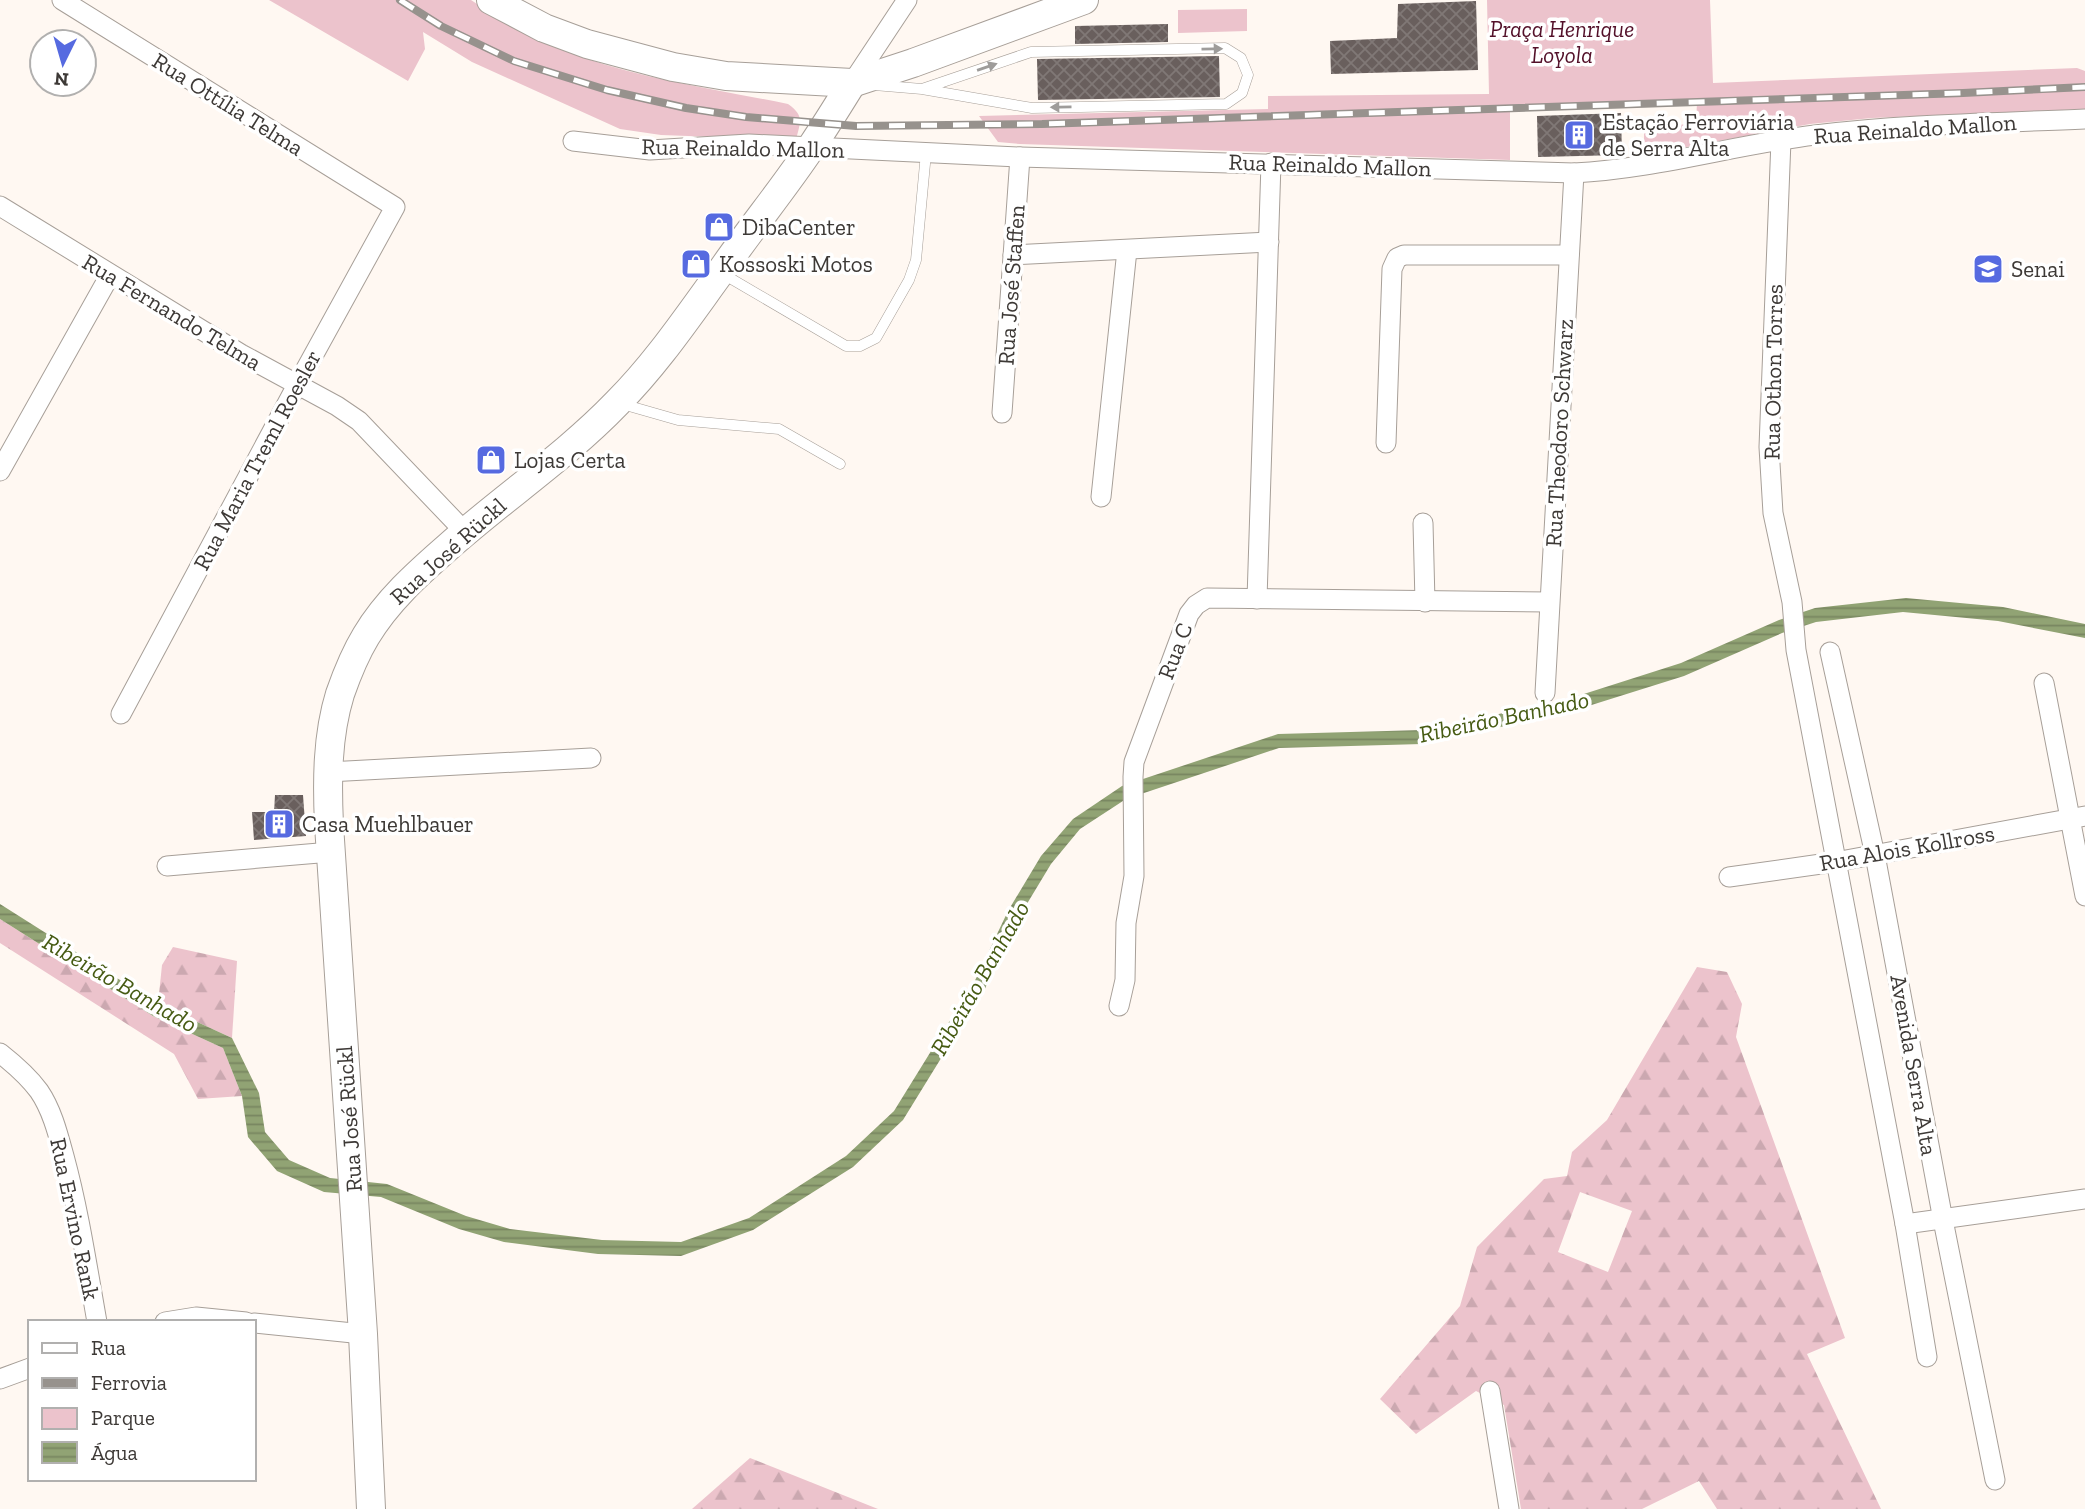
<svg xmlns="http://www.w3.org/2000/svg" width="2085" height="1509" font-family="'Zilla Slab',serif">
	<defs>
		<pattern id="forest-firs" width="22" height="20" patternUnits="userSpaceOnUse" patternTransform="scale(1.75)"><rect width="22" height="20" fill="#ecc3cc"/><path d="M5 1l3.5 6h-7zM16 11l3.5 6h-7z" fill="#cba8b0"/></pattern>
		<pattern id="water-rules" width="6" height="5" patternUnits="userSpaceOnUse" patternTransform="scale(1.75)"><rect width="6" height="5" fill="#91a374"/><path d="M0 2.5h6" fill="none" stroke="#788660"/></pattern>
		<pattern id="building-cross-hatch" width="8" height="8" patternUnits="userSpaceOnUse" patternTransform="scale(1.75)"><rect width="8" height="8" fill="#695f5d"/><path d="M0 0l8 8M0 8l8-8" fill="none" stroke="#807876"/></pattern>
	</defs>
	<rect width="100%" height="100%" fill="#fff8f2"/>
	<g fill="#ecc3cc">
		<path d="M269,0H471C505,23 543,44 582,57C647,80 720,90 788,104C805,116 800,122 796,140L661,135L620,129L472,62L423,32L425,49L408,81Z"/>
		<path d="M1487,0H1710L1713,83L2077,68L2085,71V109L1872,118L1810,124L1644,155V126L1696,124L1697,102L1510,108V160L1020,144L998,142L979,116L1268,109V96L1489,94Z"/>
		<path d="M1247,9V31L1178,33V10Z"/>
	</g>
	<g fill="url(#forest-firs)" fill-rule="evenodd">
		<path d="M0,919L153,1016L223,1048L242,1096L198,1099L174,1054L0,943Z"/>
		<path d="M173,947L237,961L232,1038L158,1004L162,965Z"/>
		<path d="M1697,967L1727,972L1742,1004L1736,1037L1845,1338L1807,1354L1881,1509H1717L1699,1481L1642,1509H1521L1504,1405L1476,1391L1416,1434L1380,1399L1460,1306L1477,1247L1544,1179L1567,1176L1572,1152L1607,1120ZM1580,1192L1632,1211L1608,1272L1558,1252Z"/>
		<path d="M750,1458L878,1509H692Z"/>
	</g>
	<path fill="url(#water-rules)" d="M1906,598L2003,607L2085,624V638L1998,621L1903,612L1816,622L1782,633L1684,676L1566,713L1422,744L1279,748L1126,799L1080,829L1051,864L1019,917L981,997L964,1021L903,1120L853,1167L753,1230L681,1256L598,1254L504,1242L459,1229L381,1197L324,1192L277,1171L248,1137L242,1096L223,1048L153,1016L0,919V904L158,1004L232,1038L259,1093L265,1132L289,1160L330,1178L387,1184L466,1216L510,1229L602,1240L681,1242L749,1218L846,1156L894,1111L954,1014L970,991L1008,911L1041,856L1073,819L1122,786L1278,734L1423,730L1565,700L1681,663L1779,620L1815,608Z"/>
	<g fill="url(#building-cross-hatch)">
		<path d="M1476,1L1478,70L1331,74L1330,41L1397,38L1398,4Z"/>
		<path d="M1168,24V42L1075,44V26Z"/>
		<path d="M1219,56L1220,97L1038,100L1037,59Z"/>
		<path d="M1621,113L1622,155L1538,157L1537,116Z"/>
		<path d="M275,795H303L306,836L254,840L252,812H274Z"/>
	</g>
	<g fill="none" stroke-linecap="round" stroke-linejoin="round">
		<g stroke="#a79f98" stroke-width="11">
			<g id="lane">
				<path d="M874,85L922,89L1032,108L1226,104L1242,93L1248,75L1241,58L1225,48L1031,52L922,89"/>
				<path d="M723,274L846,346H860L876,338L909,280L916,260L926,153"/>
				<path d="M622,404L678,420L779,429L840,464"/>
			</g>
		</g>
		<g stroke="#a79f98" stroke-width="21">
			<g id="street">
				<path d="M62,0L395,207L297,385L121,714"/>
				<path d="M852,83L907,0"/>
				<path d="M1781,140L1769,447L1773,513L1792,602L1796,650L1905,1224L1927,1357"/>
				<path d="M573,141L650,150L749,144L1020,157L1574,173C1655,169 1734,145 1815,135C1904,124 1995,123 2085,119"/>
				<path d="M0,206L241,354L337,406L359,421L465,532"/>
				<path d="M1013,255L1269,242"/>
				<path d="M1002,413L1020,157"/>
				<path d="M1386,443L1392,269L1397,258L1404,255H1569"/>
				<path d="M0,471L110,275"/>
				<path d="M1101,497L1127,250"/>
				<path d="M1423,523L1425,602"/>
				<path d="M1257,599L1271,163"/>
				<path d="M1830,652L1875,855L1943,1220L1995,1480"/>
				<path d="M2044,683L2085,896"/>
				<path d="M1545,693L1574,173"/>
				<path d="M328,772L591,758"/>
				<path d="M167,866L331,852"/>
				<path d="M1729,877L1835,862L2085,816"/>
				<path d="M1119,1006L1125,980L1126,923L1134,876L1133,777L1134,762L1189,614L1196,605L1207,598L1549,602"/>
				<path d="M0,1053C14,1064 28,1076 39,1091C52,1110 58,1134 64,1156C79,1211 87,1266 97,1322"/>
				<path d="M1905,1224L2085,1199"/>
				<path d="M165,1322L196,1317L246,1322"/>
				<path d="M254,1323L363,1334"/>
				<path d="M0,1379L30,1368"/>
				<path d="M1490,1391L1509,1509"/>
			</g>
		</g>
		<g stroke="#a79f98" stroke-width="30">
			<g id="secondary">
				<path d="M491,0L544,28L587,44L673,67L726,76L852,83L913,63L1084,0"/>
				<path d="M371,1509L363,1334L329,825C327,782 327,736 340,694C347,674 355,654 366,636C387,601 417,574 448,547C503,498 566,456 617,403C657,363 689,315 722,270C751,228 784,188 812,146C826,125 839,104 852,83"/>
			</g>
		</g>
		<use href="#lane" stroke="#fff" stroke-width="10"/>
		<use href="#street" stroke="#fff" stroke-width="19"/>
		<use href="#secondary" stroke="#fff" stroke-width="28"/>
		<g stroke="#97928d" stroke-width="8">
			<path id="rail" d="M400,0L441,26L514,61L607,90L686,108L746,117L856,126L1042,124L1963,93L2085,87"/>
		</g>
		<use href="#rail" stroke="#fff" stroke-width="5" stroke-dasharray="16" stroke-linecap="butt"/>
	</g>
	<defs><path id="oneway-solid" d="M-6-.8H1V-3.2L6.5 0L1 3.2V.8H-6Z" transform="scale(1.75)"/></defs>
	<g fill="#9e9c9a">
		<use href="#oneway-solid" transform="translate(1212 49) rotate(-1)"/>
		<use href="#oneway-solid" transform="translate(987 67) rotate(-19)"/>
		<use href="#oneway-solid" transform="translate(1061 107) rotate(179)"/>
	</g>
	<defs>
		<g id="building-square" transform="scale(1.575)"><rect x="-9" y="-9" width="18" height="18" rx="4" fill="#566ae0" stroke="#fff"/><path d="M-4-6H4V6H1V3H-1V6H-4ZM-2.5-4.3h1.7v1.8h-1.7ZM.8-4.3h1.7v1.8H.8ZM-2.5-1h1.7V.8h-1.7ZM.8-1h1.7V.8H.8Z" fill="#fff"/></g>
		<g id="shop-square" transform="scale(1.575)"><rect x="-9" y="-9" width="18" height="18" rx="4" fill="#566ae0" stroke="#fff"/><path d="M-5-2.5h2.3a2.7 3.5 0 0 1 5.4 0H5L5.5 6h-11ZM-1.5-2.5h3a1.5 2.3 0 0 0-3 0Z" fill="#fff"/></g>
		<g id="university-square" transform="scale(1.575)"><rect x="-9" y="-9" width="18" height="18" rx="4" fill="#566ae0" stroke="#fff"/><path d="M0-5L7-2L0 1L-7-2ZM-4 1L0 2.5L4 1V4Q0 6-4 4Z" fill="#fff"/></g>
	</defs>
	<g fill-rule="evenodd">
		<use href="#building-square" x="1579" y="135"/>
		<use href="#shop-square" x="719" y="227"/>
		<use href="#shop-square" x="696" y="264"/>
		<use href="#university-square" x="1988" y="269"/>
		<use href="#shop-square" x="491" y="460"/>
		<use href="#building-square" x="279" y="824"/>
	</g>
	<g text-anchor="middle" stroke-width="7" stroke-linejoin="round" paint-order="stroke">
		<g font-size="23" font-style="italic" fill="#531029" stroke="#fff">
			<text x="1562" y="37">Praça Henrique<tspan x="1562" dy="26">Loyola</tspan></text>
		</g>
		<g font-size="23" fill="#3d3936" stroke="#fff">
			<text transform="translate(228 104) rotate(32)" y="8">Rua Ottília Telma</text>
			<text transform="translate(1915 129) rotate(-4)" y="8">Rua Reinaldo Mallon</text>
			<text transform="translate(743 148) rotate(1)" y="8">Rua Reinaldo Mallon</text>
			<text transform="translate(1330 165) rotate(2)" y="8">Rua Reinaldo Mallon</text>
			<text transform="translate(1011 285) rotate(-86)" y="8">Rua José Staffen</text>
			<text transform="translate(172 312) rotate(31)" y="8">Rua Fernando Telma</text>
			<text transform="translate(1773 372) rotate(-89)" y="8">Rua Othon Torres</text>
			<text transform="translate(1559 433) rotate(-87)" y="8">Rua Theodoro Schwarz</text>
			<text transform="translate(257 460) rotate(-62)" y="8">Rua Maria Treml Roesler</text>
			<text transform="translate(448 551) rotate(-42)" y="8">Rua José Rückl</text>
			<text transform="translate(1175 651) rotate(-69)" y="8">Rua C</text>
			<text transform="translate(1907 848) rotate(-10)" y="8">Rua Alois Kollross</text>
			<text transform="translate(1914 1065) rotate(80)" y="8">Avenida Serra Alta</text>
			<text transform="translate(349 1119) rotate(-94)" y="8">Rua José Rückl</text>
			<text transform="translate(75 1219) rotate(78)" y="8">Rua Ervino Rank</text>
		</g>
		<g font-size="23" fill="#3d3936" stroke="#fff" text-anchor="start">
			<text x="1602" y="130">Estação Ferroviária<tspan x="1602" dy="26">de Serra Alta</tspan></text>
			<text x="742" y="235">DibaCenter</text>
			<text x="719" y="272">Kossoski Motos</text>
			<text x="2011" y="277">Senai</text>
			<text x="514" y="468">Lojas Certa</text>
			<text x="302" y="832">Casa Muehlbauer</text>
		</g>
		<g font-size="24" font-style="italic" fill="#465b13" stroke="#fff">
			<text transform="translate(1504 717) rotate(-12)" y="8">Ribeirão Banhado</text>
			<text transform="translate(980 978) rotate(-60)" y="8">Ribeirão Banhado</text>
			<text transform="translate(120 983) rotate(30)" y="8">Ribeirão Banhado</text>
		</g>
	</g>
	<rect x="28" y="1320" width="228" height="161" fill="#ffffff" stroke="#b1b0af" stroke-width="2"/>
	<rect x="42" y="1343" width="35" height="10" fill="#ffffff" stroke="#b1b0af" stroke-width="2"/>
	<text x="91" y="1355" font-size="21" fill="#3d3936">Rua</text>
	<rect x="42" y="1378" width="35" height="10" fill="#97928d" stroke="#b1b0af" stroke-width="2"/>
	<text x="91" y="1390" font-size="21" fill="#3d3936">Ferrovia</text>
	<rect x="42" y="1408" width="35" height="21" fill="#ecc3cc" stroke="#b1b0af" stroke-width="2"/>
	<text x="91" y="1425" font-size="21" fill="#3d3936">Parque</text>
	<rect x="42" y="1442" width="35" height="21" fill="url(#water-rules)" stroke="#b1b0af" stroke-width="2"/>
	<text x="91" y="1460" font-size="21" fill="#3d3936">Água</text>
	<g transform="translate(63 63) rotate(185)"><circle r="33" fill="#ffffff" stroke="#b1b0af" stroke-width="2"/>
	<path d="M0-5L12 26L0 18L-12 26Z" fill="#566ae0"/>
	<text y="-10" font-size="19" font-weight="bold" text-anchor="middle" fill="#3d3936">N</text>
	</g>
</svg>
